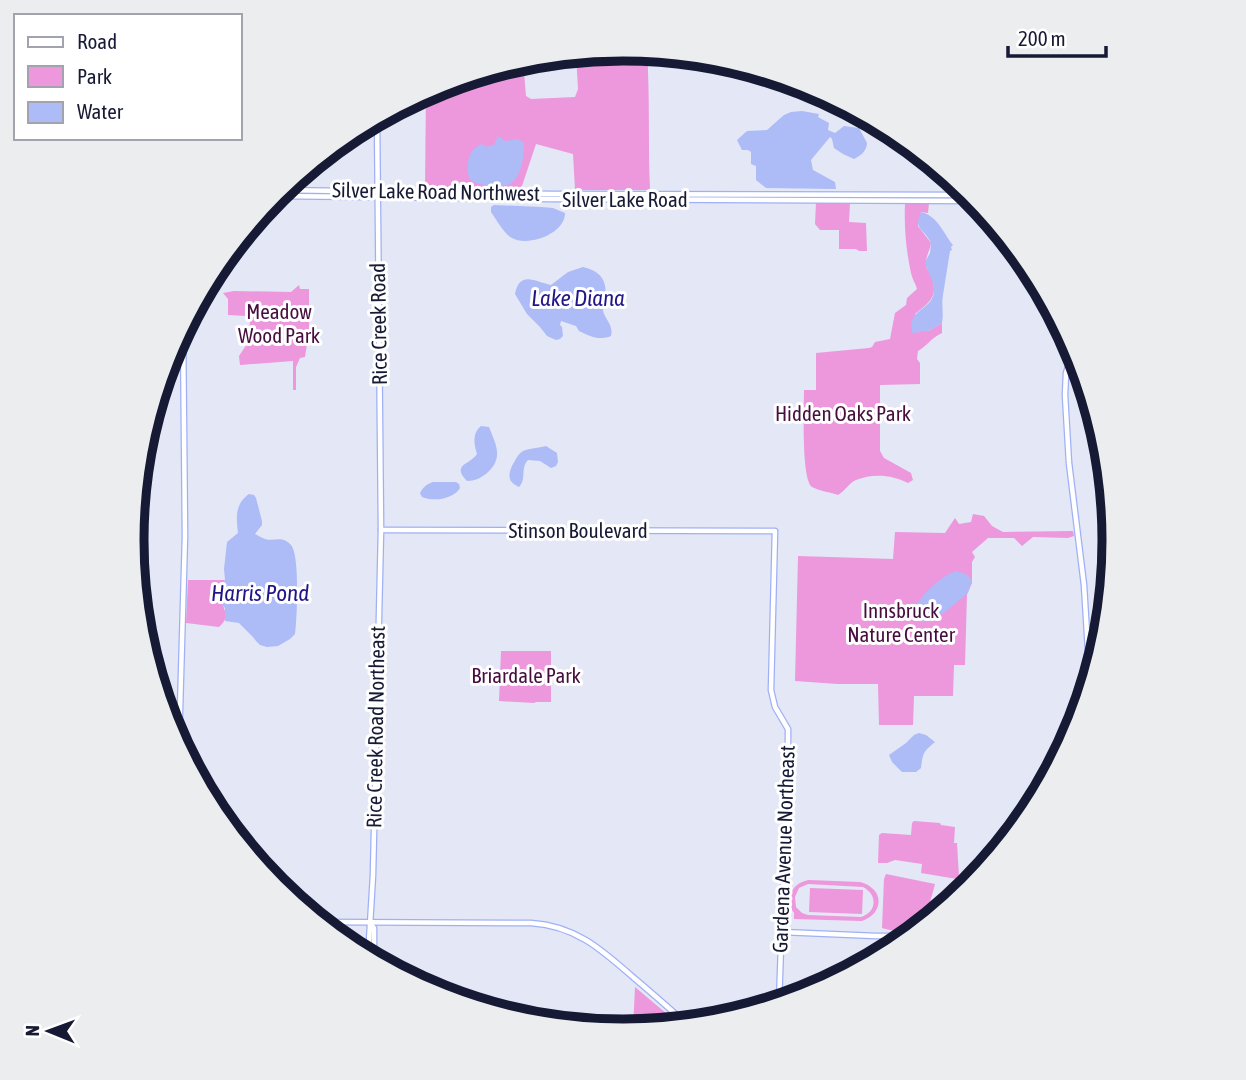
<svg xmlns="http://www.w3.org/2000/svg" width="1246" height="1080" font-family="'Asap Condensed',sans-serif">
	<rect width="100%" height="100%" fill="#e3e7f6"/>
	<g fill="#ed97dc" fill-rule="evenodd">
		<path d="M623,49L647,51C650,97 648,144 650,190H575L573,154L536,144L521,189L425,187L426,91L435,86L523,60L526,96L531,99L575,97L578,89L576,54Z"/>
		<path d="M816,202L850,203L849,222L866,223L867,251H859L856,249H839V230H820L815,224Z"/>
		<path d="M905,203H929L928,213L921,212L918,226L931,243C930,250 925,258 926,265C927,270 929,271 931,276C939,296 930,302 915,314L928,331L942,323V333C931,338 927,346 918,351L917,359L920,363V384L880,385V451L884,458L911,473L913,480L908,483C893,475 873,473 856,480C849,483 845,491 838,495C830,492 819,491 812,487C801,479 804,406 804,390H816V353L869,348L872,347L875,342L890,339L895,313L906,305L907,298L917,289C916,284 912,279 911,273C906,250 904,227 905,203Z"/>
		<path d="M299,285L300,289H309V331L305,357L300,358L296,367V390H293V361L240,365L239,356L249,341L250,319L246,316L228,315V299L223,293L234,291L291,292Z"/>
		<path d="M973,514L984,516L992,526L1003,532L1073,531L1074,536L1068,538L1033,537L1022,546L1014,538H988L972,552L975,557L972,562V583L967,594L965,665H954L953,696H914L913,725H879L878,684H838L795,681L798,556L893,559L895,532L945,533L955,518L959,524L971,522Z"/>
		<path d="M188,580H225C223,586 221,592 222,598C222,610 232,616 219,627L186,623Z"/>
		<path d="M501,651H551V702H536L534,703L499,701Z"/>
		<path d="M914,821L940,823L941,825L955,827L954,843H957L959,877L957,879L921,873L922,864L895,860L887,863H878L879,835L882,833L911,835L912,823Z"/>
		<path d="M886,874L935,884C931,900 924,927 905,931C898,932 889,930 882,928L884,879Z"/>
		<path d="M809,880L860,882C884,888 885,913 862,921L794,919C794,907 795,918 791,907C786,893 796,882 809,880ZM808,884L863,887C878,895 877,912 861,917L808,915L802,913L796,907L795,897L799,888Z"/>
		<path d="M810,888L863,890L862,914L809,912Z"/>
		<path d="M635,987L680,1025L633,1030Z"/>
	</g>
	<g fill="#adbbf7">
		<path d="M802,111L819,114L818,117L829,123L828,130L835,133L844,126L859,128L867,143C867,151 860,156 854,159L843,154L834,148L832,139L830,137L811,160L813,170L835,182L836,189L766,188L756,180V166L751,164V152L748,150H742L737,140L747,131L767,130L784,115L791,112Z"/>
		<path d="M498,136L505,141L517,139L524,143C524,155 522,177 510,184C504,188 495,186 488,185C484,185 476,184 472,181C465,175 467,157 473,150C475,147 478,146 482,144L487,147L494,145Z"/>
		<path d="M494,205L541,207L553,208L565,213C565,234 528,247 512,238C504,234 496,219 491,212V207Z"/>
		<path d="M921,212C938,216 943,233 953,245L951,247L952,250L950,251L943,295C941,305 944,313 942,323L928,331L912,333C906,308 934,311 934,290C934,280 927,272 925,262L930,253L931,243C924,228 913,230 921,212Z"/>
		<path d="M583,267C608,273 608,288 603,311C605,319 614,326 611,336C599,341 589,336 579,331L576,326L561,321L560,325L562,327L563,336L560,339L556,340L547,336L540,327L527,314L515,294C520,270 535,282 551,285L568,272Z"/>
		<path d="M481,426L489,427C496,445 504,458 487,473C481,478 475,481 467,481C451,464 470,465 477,454C474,444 472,433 481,426Z"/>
		<path d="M546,446L557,453L558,462L556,466L551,468L540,461L528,460C520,468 527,479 519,487C507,482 508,474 513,464C517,458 517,455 523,451C530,448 538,448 546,446Z"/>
		<path d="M433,482H456L459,484L460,488C453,499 434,502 422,497L420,493C423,487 427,484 433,482Z"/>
		<path d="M249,494L254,495L256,498L262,521V525L255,534C259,536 262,538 265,539C275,542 281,535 291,545C300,555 297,619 295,634L290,639L278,646L267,647L260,645L256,641L253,637L239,623L225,621V608L221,603L222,588L225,580L224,569L227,542L238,533C236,517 235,504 249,494Z"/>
		<path d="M956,571L966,574L972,580L968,593L945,612L930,620L923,622L918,620L913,612C917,598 942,575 956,571Z"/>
		<path d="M919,733L926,735L935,742C923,752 923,753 921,768L916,772H902L892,762L889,755L906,743L914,735Z"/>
	</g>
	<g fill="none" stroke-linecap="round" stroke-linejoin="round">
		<g stroke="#a1b0f5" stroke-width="7">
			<g id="secondary">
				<path d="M279,190L551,194L972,195"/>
				<path d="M274,196L551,199L977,201"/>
				<path d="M1074,348L1066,373L1065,395L1069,463L1084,585L1090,684"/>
				<path d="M381,530L775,531L771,690L775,707L788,729V746L779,1003"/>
				<path d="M179,745L185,536L183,327"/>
				<path d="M319,922L531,923C576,926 601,949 634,978C652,993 670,1009 688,1025"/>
				<path d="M371,924L374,928V961"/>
				<path d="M782,932L876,936H903L914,933"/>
				<path d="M368,958L373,875L381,530L377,117"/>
			</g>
		</g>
		<use href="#secondary" stroke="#fff" stroke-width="4.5"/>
	</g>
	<g text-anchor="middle" stroke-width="6" stroke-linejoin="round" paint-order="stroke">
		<g font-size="21" fill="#161a34" stroke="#fff">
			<text transform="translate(436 192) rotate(1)" y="7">Silver Lake Road Northwest</text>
			<text x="625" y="207">Silver Lake Road</text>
			<text transform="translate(379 324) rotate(-91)" y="7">Rice Creek Road</text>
			<text x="578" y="538">Stinson Boulevard</text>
			<text transform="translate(376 727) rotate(-89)" y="7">Rice Creek Road Northeast</text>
			<text transform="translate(784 849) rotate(-88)" y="7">Gardena Avenue Northeast</text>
		</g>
		<g font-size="21" fill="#460d3e" stroke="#fff">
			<text x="279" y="319">Meadow<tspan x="279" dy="24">Wood Park</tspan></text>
			<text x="843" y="421">Hidden Oaks Park</text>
			<text x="901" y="618">Innsbruck<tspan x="901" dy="24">Nature Center</tspan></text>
			<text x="526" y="683">Briardale Park</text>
		</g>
		<g font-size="23" font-style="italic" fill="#211688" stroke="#fff">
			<text x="578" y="306">Lake Diana</text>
			<text x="260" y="601">Harris Pond</text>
		</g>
	</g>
	<path d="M0 0H1246V1080H0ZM144 540a479 479 0 1 1 958 0a479 479 0 1 1-958 0Z" fill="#ecedef" fill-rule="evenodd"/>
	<path fill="none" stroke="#161a34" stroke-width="9" d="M144 540a479 479 0 1 1 958 0a479 479 0 1 1-958 0Z"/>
	<rect x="14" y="14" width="228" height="126" fill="#ffffff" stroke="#a2a3ae" stroke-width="2"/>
	<rect x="28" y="37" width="35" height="10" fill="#ffffff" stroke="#a2a3ae" stroke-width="2"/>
	<text x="77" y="49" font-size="21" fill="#161a34">Road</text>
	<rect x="28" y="66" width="35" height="21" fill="#ed97dc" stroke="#a2a3ae" stroke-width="2"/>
	<text x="77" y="84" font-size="21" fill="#161a34">Park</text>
	<rect x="28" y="102" width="35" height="21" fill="#adbbf7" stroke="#a2a3ae" stroke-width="2"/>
	<text x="77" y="119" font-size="21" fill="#161a34">Water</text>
	<g transform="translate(49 1031) rotate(271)" stroke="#ffffff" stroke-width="5" paint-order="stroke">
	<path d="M0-5L12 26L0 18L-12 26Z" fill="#161a34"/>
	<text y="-10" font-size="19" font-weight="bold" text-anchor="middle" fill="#161a34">N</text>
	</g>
	<path d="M1008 46v10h98v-10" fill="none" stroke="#161a34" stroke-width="3.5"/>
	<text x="1018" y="46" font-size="21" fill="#161a34" stroke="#ffffff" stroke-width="5" paint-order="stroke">200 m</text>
</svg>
